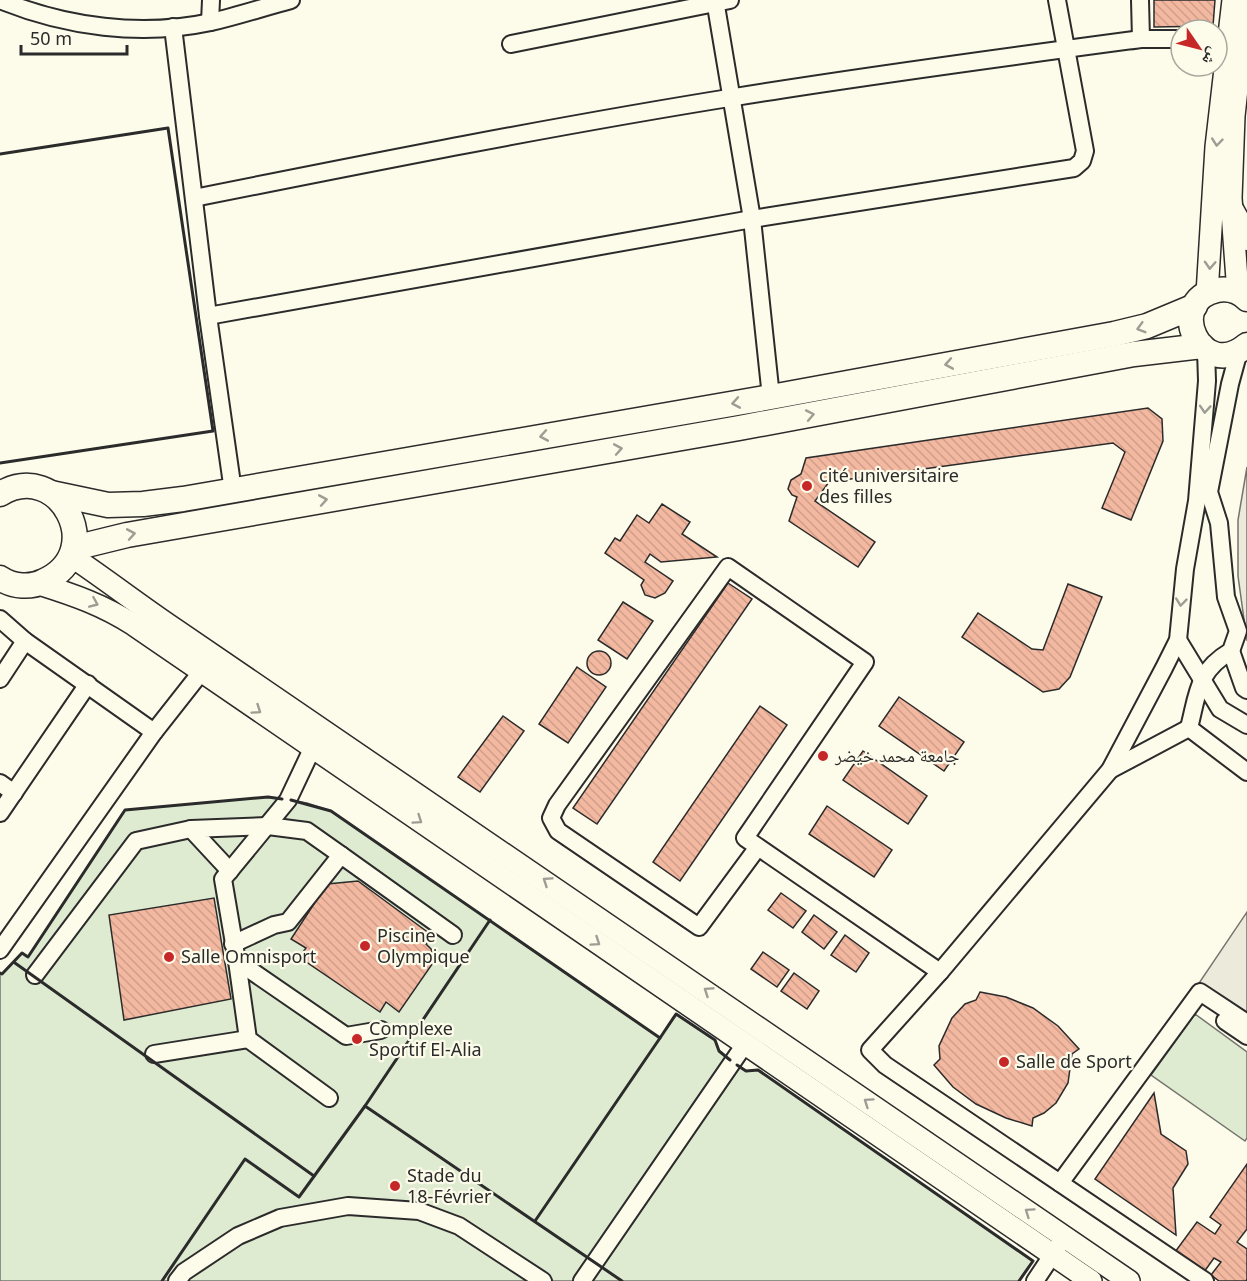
<svg xmlns="http://www.w3.org/2000/svg" width="1247" height="1281" font-family="'Noto Sans','Noto Naskh Arabic',sans-serif">
	<defs>
		<pattern id="building-back-hatch" width="6" height="6" patternUnits="userSpaceOnUse" patternTransform="scale(1.5)"><rect width="6" height="6" fill="#f2b8a0"/><path d="M-1 5l2 2M0 0l6 6M5-1l2 2" fill="none" stroke="#d09e8a"/></pattern>
	</defs>
	<rect width="100%" height="100%" fill="#fdfbea"/>
	<g fill="#deebd1" stroke="#74746e" stroke-width="1.5">
		<path d="M268,797L307,803L331,811L660,1038L677,1014L715,1040L719,1051L746,1071L758,1070L1033,1261L1019,1281H0V973L2,974L22,953L28,957L125,810Z"/>
		<path d="M1195,1014L1247,1052V1138L1245,1141L1151,1075Z"/>
	</g>
	<g fill="#eceadb" stroke="#74746e" stroke-width="1.5">
		<path d="M1247,467V641L1238,576V520Z"/>
		<path d="M1247,912V1034L1191,995Z"/>
	</g>
	<g fill="url(#building-back-hatch)" stroke="#2b2b2b" stroke-width="1.5">
		<path d="M1154,0H1215L1213,26L1154,27Z"/>
		<path d="M1148,408L1162,419L1163,441L1131,520L1102,508L1125,452L1113,443L829,482L815,501L875,542L858,567L789,521L797,497L792,495L788,489L791,480L801,474L806,458Z"/>
		<path d="M662,504L690,522L682,534L717,557L661,562L650,554L645,562L673,581L665,593L655,598L645,595L641,585L644,580L605,553L615,538L620,541L637,515L649,523Z"/>
		<path d="M728,583L752,599L597,824L573,808Z"/>
		<path d="M1068,584L1102,597L1070,677L1059,689L1043,692L962,637L978,613L1032,649L1043,650Z"/>
		<path d="M623,602L653,621L627,659L598,640Z"/>
		<circle cx="599" cy="663" r="12"/>
		<path d="M577,667L606,687L568,743L539,724Z"/>
		<path d="M899,697L964,742L944,771L879,726Z"/>
		<path d="M760,706L787,725L680,881L653,862Z"/>
		<path d="M503,716L524,731L480,792L458,777Z"/>
		<path d="M863,751L927,796L908,824L843,780Z"/>
		<path d="M827,806L892,850L874,877L809,834Z"/>
		<path d="M358,881L433,936L426,944L431,949L435,960L399,1012L386,1002L380,1012L299,957L306,948L291,939L327,884Z"/>
		<path d="M781,893L806,911L793,928L768,910Z"/>
		<path d="M214,898L231,999L124,1020L109,915Z"/>
		<path d="M814,915L837,932L824,949L802,932Z"/>
		<path d="M845,935L869,953L856,972L831,955Z"/>
		<path d="M763,952L789,970L777,987L751,969Z"/>
		<path d="M794,973L819,991L807,1009L781,991Z"/>
		<path d="M980,992L1006,997L1033,1008L1058,1026L1079,1049L1072,1054L1068,1083L1056,1103L1044,1113L1033,1118L1032,1126L1006,1118L976,1104L953,1087L934,1065L940,1059L939,1046L952,1018L965,1004L976,1000Z"/>
		<path d="M1154,1093L1161,1134L1186,1151L1188,1164L1173,1188L1176,1235L1095,1179Z"/>
		<path d="M1247,1164V1229L1237,1242L1247,1249V1279L1246,1281H1219L1211,1275L1221,1262L1214,1258L1204,1272L1175,1252L1197,1222L1215,1234L1221,1225L1210,1217Z"/>
	</g>
	<g fill="none" stroke-linecap="round" stroke-linejoin="round">
		<g stroke="#2b2b2b" stroke-width="20">
			<g id="minor">
				<path d="M0,0C66,27 141,37 211,22C238,16 264,7 291,0"/>
				<path d="M715,0L752,219L771,397"/>
				<path d="M1140,0L1141,39"/>
				<path d="M210,22L211,0"/>
				<path d="M173,27L208,316L233,491"/>
				<path d="M511,44L730,0"/>
				<path d="M194,198C374,162 554,126 735,97C870,75 1006,57 1141,39H1181"/>
				<path d="M208,316L752,219L1074,168L1082,161L1085,151L1057,0"/>
				<path d="M1239,351L1230,384L1209,492L1219,523L1226,597L1238,631L1231,651C1197,671 1198,693 1189,728L1247,772"/>
				<path d="M0,619L25,641L154,732"/>
				<path d="M1178,640L1220,709L1247,725"/>
				<path d="M1231,651L1244,688L1247,690"/>
				<path d="M0,679L25,641"/>
				<path d="M313,747L288,800L223,879L237,961L346,1036L381,1030"/>
				<path d="M1110,770L1189,728"/>
				<path d="M0,783L14,793"/>
				<path d="M0,813L88,684"/>
				<path d="M758,847L699,927L558,831L551,818L557,805L728,567L865,662L745,838L940,972"/>
				<path d="M341,855L453,935"/>
				<path d="M230,871L191,829L268,826L307,831L341,855L288,922L274,925L233,944"/>
				<path d="M0,950L154,732L202,671"/>
				<path d="M237,961L248,1039L329,1098"/>
				<path d="M35,975L136,841L191,829"/>
				<path d="M1225,1021L1247,1036"/>
				<path d="M154,1054L248,1039"/>
				<path d="M1060,1183L1200,992L1247,1023"/>
				<path d="M177,1281L184,1272L238,1236L280,1218L348,1206L419,1211L459,1226L543,1281"/>
				<path d="M582,1281L745,1044"/>
				<path d="M1035,1281L1059,1245"/>
				<path d="M1205,1281L885,1065L870,1050L940,972L1110,770L1164,668L1178,640L1185,569L1197,501L1207,381L1206,350"/>
			</g>
		</g>
		<g stroke="#2b2b2b" stroke-width="24">
			<g id="major">
				<path d="M1238,293L1231,198L1234,116L1246,6"/>
				<path d="M1207,294L1216,147L1233,0"/>
				<path d="M71,556C107,580 140,606 176,630C495,845 812,1063 1129,1281"/>
				<path d="M39,584C74,595 103,605 134,625L1091,1281"/>
			</g>
		</g>
		<g stroke="#2b2b2b" stroke-width="27">
			<g id="highway">
				<path d="M1232,211L1247,238"/>
				<path d="M1247,299C1239,291 1228,288 1217,290C1164,301 1201,384 1247,345"/>
				<path d="M51,493L108,505L143,504L183,499L771,397L1114,334L1147,326L1195,306"/>
				<path d="M0,494C59,458 109,552 44,581C31,588 13,587 0,578"/>
				<path d="M74,548L127,535L739,428L1134,354L1202,346"/>
			</g>
		</g>
		<use href="#minor" stroke="#fdfbea" stroke-width="16"/>
		<use href="#major" stroke="#fdfbea" stroke-width="21"/>
		<use href="#highway" stroke="#fdfbea" stroke-width="24"/>
		<g stroke="#2b2b2b" stroke-width="3">
			<path d="M0,154L168,128L213,431L0,463"/>
			<path d="M291,800L331,811L660,1038L676,1014L715,1040L719,1051L730,1060"/>
			<path d="M15,963L314,1176"/>
			<path d="M0,973L2,974L22,953L28,957L125,810L268,797L282,799"/>
			<path d="M737,1065L746,1071L758,1070L1033,1261L1019,1281"/>
			<path d="M365,1106L490,920"/>
			<path d="M535,1221L660,1038"/>
			<path d="M162,1281L245,1159L299,1197L365,1106L622,1281"/>
		</g>
	</g>
	<defs><path id="oneway-chevron" d="M-2-3.5L2.5 0L-2 3.5" fill="none" stroke-width="1.6" stroke-linecap="round" stroke-linejoin="round" transform="scale(1.5)"/></defs>
	<g stroke="#9e9d94">
		<use href="#oneway-chevron" transform="translate(1217 142) rotate(96)"/>
		<use href="#oneway-chevron" transform="translate(1210 265) rotate(93)"/>
		<use href="#oneway-chevron" transform="translate(1141 328) rotate(164)"/>
		<use href="#oneway-chevron" transform="translate(949 364) rotate(170)"/>
		<use href="#oneway-chevron" transform="translate(736 403) rotate(170)"/>
		<use href="#oneway-chevron" transform="translate(1205 409) rotate(94)"/>
		<use href="#oneway-chevron" transform="translate(810 415) rotate(-11)"/>
		<use href="#oneway-chevron" transform="translate(544 436) rotate(170)"/>
		<use href="#oneway-chevron" transform="translate(618 449) rotate(-10)"/>
		<use href="#oneway-chevron" transform="translate(323 500) rotate(-10)"/>
		<use href="#oneway-chevron" transform="translate(131 534) rotate(-10)"/>
		<use href="#oneway-chevron" transform="translate(1181 602) rotate(96)"/>
		<use href="#oneway-chevron" transform="translate(94 603) rotate(23)"/>
		<use href="#oneway-chevron" transform="translate(257 710) rotate(34)"/>
		<use href="#oneway-chevron" transform="translate(418 820) rotate(35)"/>
		<use href="#oneway-chevron" transform="translate(547 881) rotate(-146)"/>
		<use href="#oneway-chevron" transform="translate(596 942) rotate(34)"/>
		<use href="#oneway-chevron" transform="translate(708 991) rotate(-146)"/>
		<use href="#oneway-chevron" transform="translate(868 1102) rotate(-145)"/>
		<use href="#oneway-chevron" transform="translate(1029 1212) rotate(-145)"/>
	</g>
	<g fill="#c62828" stroke="#fdfbea" stroke-width="2">
		<circle cx="807" cy="486" r="6"/>
		<circle cx="823" cy="756" r="6"/>
		<circle cx="365" cy="946" r="6"/>
		<circle cx="169" cy="957" r="6"/>
		<circle cx="357" cy="1039" r="6"/>
		<circle cx="1004" cy="1062" r="6"/>
		<circle cx="395" cy="1186" r="6"/>
	</g>
	<g text-anchor="middle" stroke-width="4.5" stroke-linejoin="round" paint-order="stroke">
		<g font-size="18" fill="#2b2b2b" stroke="#fdfbea" text-anchor="start">
			<text x="819" y="482">cité universitaire<tspan x="819" dy="21">des filles</tspan></text>
			<text x="835" y="762">جامعة محمد خيضر</text>
			<text x="377" y="942">Piscine<tspan x="377" dy="21">Olympique</tspan></text>
			<text x="181" y="963">Salle Omnisport</text>
			<text x="369" y="1035">Complexe<tspan x="369" dy="21">Sportif El-Alia</tspan></text>
			<text x="1016" y="1068">Salle de Sport</text>
			<text x="407" y="1182">Stade du<tspan x="407" dy="21">18-Février</tspan></text>
		</g>
	</g>
	<g transform="translate(1199 48) rotate(125)"><circle r="28" fill="#fdfbea" stroke="#a9a89e" stroke-width="1.5"/>
	<path d="M0-4.5L10 22L0 15L-10 22Z" fill="#c62828"/>
	<text y="-9" font-size="16" font-weight="bold" text-anchor="middle" fill="#2b2b2b">ش</text>
	</g>
	<path d="M21 45v9h106v-9" fill="none" stroke="#2b2b2b" stroke-width="3"/>
	<text x="30" y="45" font-size="18" fill="#2b2b2b" stroke="#fdfbea" stroke-width="4.5" paint-order="stroke">50 m</text>
</svg>
